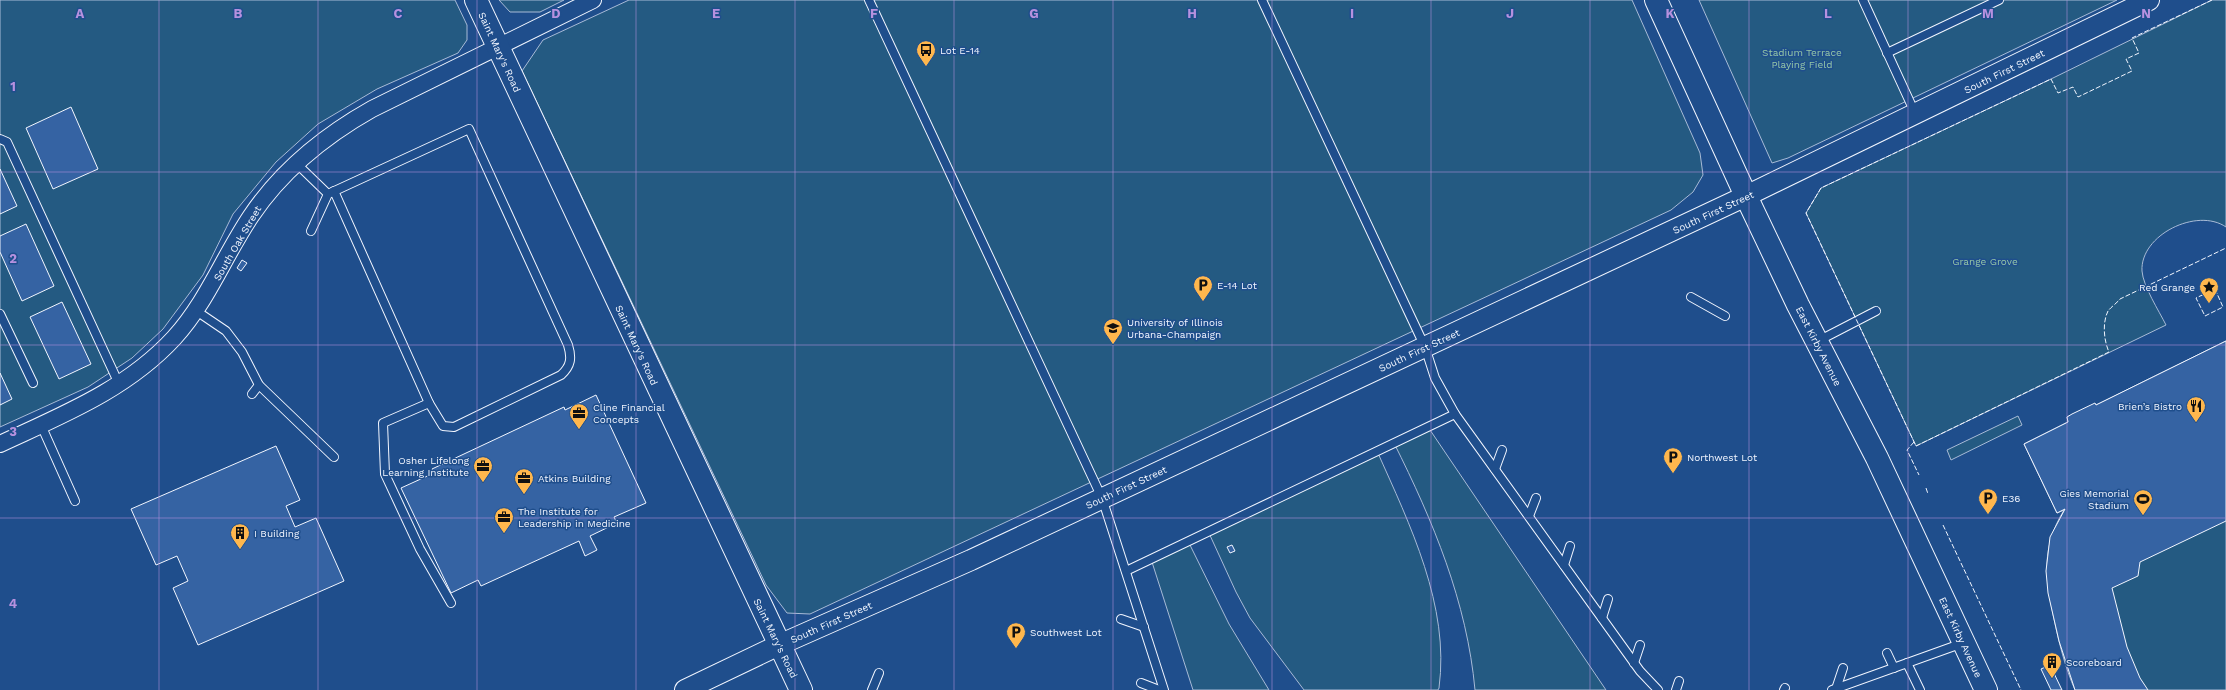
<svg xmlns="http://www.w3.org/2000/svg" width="2226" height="690" font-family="'Work Sans',sans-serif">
	<rect width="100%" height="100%" fill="#1f4e8c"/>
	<g fill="#245a82" stroke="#a8bbd7">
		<path d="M0,0H455L467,25V40L458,53L377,89L318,124L276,162L233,214L203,275L163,329L132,358L88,387L0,427Z"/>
		<path d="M499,0H564L540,12H510Z"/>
		<path d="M629,0H1632L1700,153L1703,175L1693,192L1671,210L810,614L787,613L766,585L522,71L543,40Z"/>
		<path d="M1699,0H2117L1788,158L1772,163Z"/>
		<path d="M2212,0H2226V227C2197,207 2140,235 2142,271C2143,286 2159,311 2166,325L1916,446L1806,213L1821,188L2051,79Z"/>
		<path d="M2226,341V690H2075C2065,667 2059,643 2054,619C2045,577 2041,548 2064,510L2057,513L2024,444L2068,422L2067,417L2096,405Z"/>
		<path d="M2018,416L2022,425L1951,460L1947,450Z"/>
		<path d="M1428,427L1606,690H1475C1467,602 1433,521 1394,443Z"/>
		<path d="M1377,451C1410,525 1450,606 1439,688L1438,690H1304L1250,618L1236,592L1208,531Z"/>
		<path d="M1188,541L1229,624L1269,690H1193L1151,559Z"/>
	</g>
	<g fill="#3563a3" stroke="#f2f6ff">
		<path d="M71,107L98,169L53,189L26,128Z"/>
		<path d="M0,169L17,206L0,214Z"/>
		<path d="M26,224L54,286L22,301L0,252V236Z"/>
		<path d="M242,260L247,263L241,271L237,268Z"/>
		<path d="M62,302L91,364L59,379L30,317Z"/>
		<path d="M2226,341V521L2140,562L2138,576L2112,588L2127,647L2140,678L2148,690H2075L2059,641L2048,593L2046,571L2050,537L2065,509L2057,513L2024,444L2068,422L2067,417L2072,414L2095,403L2096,405Z"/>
		<path d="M0,373L12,399L0,405Z"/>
		<path d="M596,395L646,503L614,517L617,523L590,536L597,550L585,556L579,541L481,586L478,580L451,593L401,488L434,473L432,469L564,407L565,410Z"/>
		<path d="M276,446L300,500L286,506L295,527L316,518L344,581L198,645L173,588L188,581L177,556L156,565L131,509Z"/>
		<path d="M1232,545L1235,551L1230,553L1227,547Z"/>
		<path d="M2050,665L2062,690H2051L2041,669Z"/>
	</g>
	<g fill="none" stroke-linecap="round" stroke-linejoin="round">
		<g stroke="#f2f6ff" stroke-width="10">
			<g id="service">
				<path d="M869,0L1102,498L1164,690"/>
				<path d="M1262,0L1425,347L1435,378L1455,414L1640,671L1658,690"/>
				<path d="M1863,0L1915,113"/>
				<path d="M1887,53L1999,0"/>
				<path d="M0,139L7,142L119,384"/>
				<path d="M296,163L328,194"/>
				<path d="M334,191L429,403"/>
				<path d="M311,231L328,194L469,129L568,345C572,358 571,366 561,375L454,427L443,426L429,403L383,423L385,474L420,549L451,603"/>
				<path d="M1691,297L1725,316"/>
				<path d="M195,310L226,331L242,352L259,385L334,457"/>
				<path d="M0,314L33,383"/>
				<path d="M1818,341L1876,311"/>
				<path d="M252,394L259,385"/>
				<path d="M41,425L75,501"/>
				<path d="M1495,469L1502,450"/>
				<path d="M1529,516L1536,498"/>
				<path d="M1564,565L1570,546"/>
				<path d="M1126,571L1455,414"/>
				<path d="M1602,618L1608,599"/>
				<path d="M1121,619L1144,627"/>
				<path d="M1887,653L1894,668"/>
				<path d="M1634,663L1640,645"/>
				<path d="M1907,663L1920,690"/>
				<path d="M1141,683L1159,690"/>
				<path d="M1836,689L1843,668"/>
				<path d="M872,690L879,673"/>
				<path d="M1676,690L1679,681"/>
				<path d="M1784,690L1785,688"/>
				<path d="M1832,690L1963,643"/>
			</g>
		</g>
		<g stroke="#f2f6ff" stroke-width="18">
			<path id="minor" d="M0,444C62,415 126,390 174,338C207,302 224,256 251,216C282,170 324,136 372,109L593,0"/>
		</g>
		<g stroke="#f2f6ff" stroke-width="22">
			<path id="tertiary" d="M685,690L779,645L971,560L1746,196L2149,0"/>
		</g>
		<g stroke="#f2f6ff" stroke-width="24">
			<g id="secondary">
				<path d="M476,0L801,690"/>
				<path d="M1656,0L1746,196L1798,305L1877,458L1986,690"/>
			</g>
		</g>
		<use href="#service" stroke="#1f4e8c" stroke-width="8"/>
		<use href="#minor" stroke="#1f4e8c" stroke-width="16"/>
		<use href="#tertiary" stroke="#1f4e8c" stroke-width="20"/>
		<use href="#secondary" stroke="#1f4e8c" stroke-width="22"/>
		<g stroke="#f2f6ff" stroke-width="1" stroke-dasharray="5 2" stroke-linecap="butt">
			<path d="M2212,0L2132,38L2139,53L2126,59L2132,71L2078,97L2073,87L2058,93L2051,79L1821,188L1806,213L1916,446L2109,352C2104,341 2102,323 2108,311C2111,307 2117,303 2120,299L2226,248"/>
			<path d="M2215,289L2223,307L2205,316L2196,298Z"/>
			<path d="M1914,442L1907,450L1919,475"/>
			<path d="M1926,488L1928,494"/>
			<path d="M1943,525L2021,690"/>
		</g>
	</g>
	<path fill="none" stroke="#b691df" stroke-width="1" stroke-opacity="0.55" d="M159,0V690M318,0V690M477,0V690M636,0V690M795,0V690M954,0V690M1113,0V690M1272,0V690M1431,0V690M1590,0V690M1749,0V690M1908,0V690M2067,0V690M0,172H2226M0,345H2226M0,518H2226"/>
	<defs>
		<g id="bus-pin" transform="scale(1)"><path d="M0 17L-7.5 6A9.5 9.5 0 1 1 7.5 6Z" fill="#ffb74d" stroke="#1f4e8c"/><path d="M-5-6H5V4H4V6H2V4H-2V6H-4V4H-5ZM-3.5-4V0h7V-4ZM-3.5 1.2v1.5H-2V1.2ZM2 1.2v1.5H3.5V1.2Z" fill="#111"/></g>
		<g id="parking-pin" transform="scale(1)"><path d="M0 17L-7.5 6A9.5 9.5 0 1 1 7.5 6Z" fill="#ffb74d" stroke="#1f4e8c"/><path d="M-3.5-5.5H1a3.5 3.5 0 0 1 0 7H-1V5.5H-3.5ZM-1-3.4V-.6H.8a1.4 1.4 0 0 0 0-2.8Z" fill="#111"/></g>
		<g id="sight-pin" transform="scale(1)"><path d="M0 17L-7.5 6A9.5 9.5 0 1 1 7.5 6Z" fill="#ffb74d" stroke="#1f4e8c"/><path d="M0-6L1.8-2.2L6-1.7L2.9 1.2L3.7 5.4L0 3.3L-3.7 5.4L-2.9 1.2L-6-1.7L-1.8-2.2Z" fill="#111"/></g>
		<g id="university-pin" transform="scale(1)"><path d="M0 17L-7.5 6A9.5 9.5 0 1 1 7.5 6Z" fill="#ffb74d" stroke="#1f4e8c"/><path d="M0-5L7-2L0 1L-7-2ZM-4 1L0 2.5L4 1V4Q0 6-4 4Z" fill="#111"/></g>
		<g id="restaurant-pin" transform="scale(1)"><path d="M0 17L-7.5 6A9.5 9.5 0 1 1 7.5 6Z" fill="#ffb74d" stroke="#1f4e8c"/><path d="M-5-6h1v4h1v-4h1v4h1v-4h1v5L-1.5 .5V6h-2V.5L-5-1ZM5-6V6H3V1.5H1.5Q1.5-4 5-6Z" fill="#111"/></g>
		<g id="office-pin" transform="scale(1)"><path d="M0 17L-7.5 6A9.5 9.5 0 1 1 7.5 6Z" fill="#ffb74d" stroke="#1f4e8c"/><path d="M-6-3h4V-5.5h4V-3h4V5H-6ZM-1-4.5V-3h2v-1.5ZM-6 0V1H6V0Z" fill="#111"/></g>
		<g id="stadium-pin" transform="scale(1)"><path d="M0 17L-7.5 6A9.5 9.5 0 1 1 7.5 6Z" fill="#ffb74d" stroke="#1f4e8c"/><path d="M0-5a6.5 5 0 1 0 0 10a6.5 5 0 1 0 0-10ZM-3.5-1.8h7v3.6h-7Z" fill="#111"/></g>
		<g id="building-pin" transform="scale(1)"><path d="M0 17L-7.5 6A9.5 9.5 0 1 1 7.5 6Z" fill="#ffb74d" stroke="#1f4e8c"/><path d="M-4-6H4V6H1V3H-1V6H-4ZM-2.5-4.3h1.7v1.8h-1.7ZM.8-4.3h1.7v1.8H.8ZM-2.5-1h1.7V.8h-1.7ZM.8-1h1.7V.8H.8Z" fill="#111"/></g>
	</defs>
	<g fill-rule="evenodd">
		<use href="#bus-pin" x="926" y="50"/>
		<use href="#parking-pin" x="1203" y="285"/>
		<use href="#sight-pin" x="2209" y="287"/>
		<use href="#university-pin" x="1113" y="328"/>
		<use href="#restaurant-pin" x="2196" y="406"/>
		<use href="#office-pin" x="579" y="413"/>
		<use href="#parking-pin" x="1673" y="457"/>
		<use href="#office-pin" x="483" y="466"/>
		<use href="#office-pin" x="524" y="478"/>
		<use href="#parking-pin" x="1988" y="498"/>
		<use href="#stadium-pin" x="2143" y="499"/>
		<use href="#office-pin" x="504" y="517"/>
		<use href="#building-pin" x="240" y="533"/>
		<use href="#parking-pin" x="1016" y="632"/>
		<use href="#building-pin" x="2052" y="662"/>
	</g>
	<g text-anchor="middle" stroke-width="3" stroke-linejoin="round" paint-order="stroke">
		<g font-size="10" fill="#f2f6ff" stroke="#1f4e8c" text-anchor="start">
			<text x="940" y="54">Lot E-14</text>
			<text x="1217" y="289">E-14 Lot</text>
			<text x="2195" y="291" text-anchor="end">Red Grange</text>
			<text x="1127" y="326">University of Illinois<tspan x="1127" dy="12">Urbana-Champaign</tspan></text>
			<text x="2182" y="410" text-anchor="end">Brien’s Bistro</text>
			<text x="593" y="411">Cline Financial<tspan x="593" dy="12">Concepts</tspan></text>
			<text x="1687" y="461">Northwest Lot</text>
			<text x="469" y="464" text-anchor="end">Osher Lifelong<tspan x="469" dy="12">Learning Institute</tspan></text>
			<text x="538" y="482">Atkins Building</text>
			<text x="2129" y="497" text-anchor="end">Gies Memorial<tspan x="2129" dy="12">Stadium</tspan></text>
			<text x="2002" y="502">E36</text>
			<text x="518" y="515">The Institute for<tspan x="518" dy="12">Leadership in Medicine</tspan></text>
			<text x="254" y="537">I Building</text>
			<text x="1030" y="636">Southwest Lot</text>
			<text x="2066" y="666">Scoreboard</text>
		</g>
		<g font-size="10" fill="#f2f6ff" stroke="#1f4e8c">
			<text transform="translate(500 52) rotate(65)" y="4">Saint Mary's Road</text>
			<text transform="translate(2004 71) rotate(-26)" y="4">South First Street</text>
			<text transform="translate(1713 212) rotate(-25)" y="4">South First Street</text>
			<text transform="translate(237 243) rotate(-60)" y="4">South Oak Street</text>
			<text transform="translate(637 345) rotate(65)" y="4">Saint Mary's Road</text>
			<text transform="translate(1819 346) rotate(63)" y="4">East Kirby Avenue</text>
			<text transform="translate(1419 350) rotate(-25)" y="4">South First Street</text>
			<text transform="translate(1126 487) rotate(-25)" y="4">South First Street</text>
			<text transform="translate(831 622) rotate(-24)" y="4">South First Street</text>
			<text transform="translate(1961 637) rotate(65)" y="4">East Kirby Avenue</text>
			<text transform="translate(776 638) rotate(64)" y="4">Saint Mary's Road</text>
		</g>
		<g font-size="10" fill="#97c8a6" stroke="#1f4e8c">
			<text x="1802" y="56">Stadium Terrace<tspan x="1802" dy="12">Playing Field</tspan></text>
			<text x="1985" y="265">Grange Grove</text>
		</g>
	</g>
	<g font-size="13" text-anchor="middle" font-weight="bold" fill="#b691df" stroke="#1f4e8c" stroke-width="3" stroke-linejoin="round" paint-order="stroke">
		<text x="80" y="18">A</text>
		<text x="238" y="18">B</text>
		<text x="398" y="18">C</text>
		<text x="556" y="18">D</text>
		<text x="716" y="18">E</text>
		<text x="874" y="18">F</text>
		<text x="1034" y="18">G</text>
		<text x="1192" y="18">H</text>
		<text x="1352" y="18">I</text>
		<text x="1510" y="18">J</text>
		<text x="1670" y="18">K</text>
		<text x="1828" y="18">L</text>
		<text x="1988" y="18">M</text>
		<text x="2146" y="18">N</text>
		<text x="13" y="91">1</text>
		<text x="13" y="263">2</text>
		<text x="13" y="436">3</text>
		<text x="13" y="608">4</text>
	</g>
</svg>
